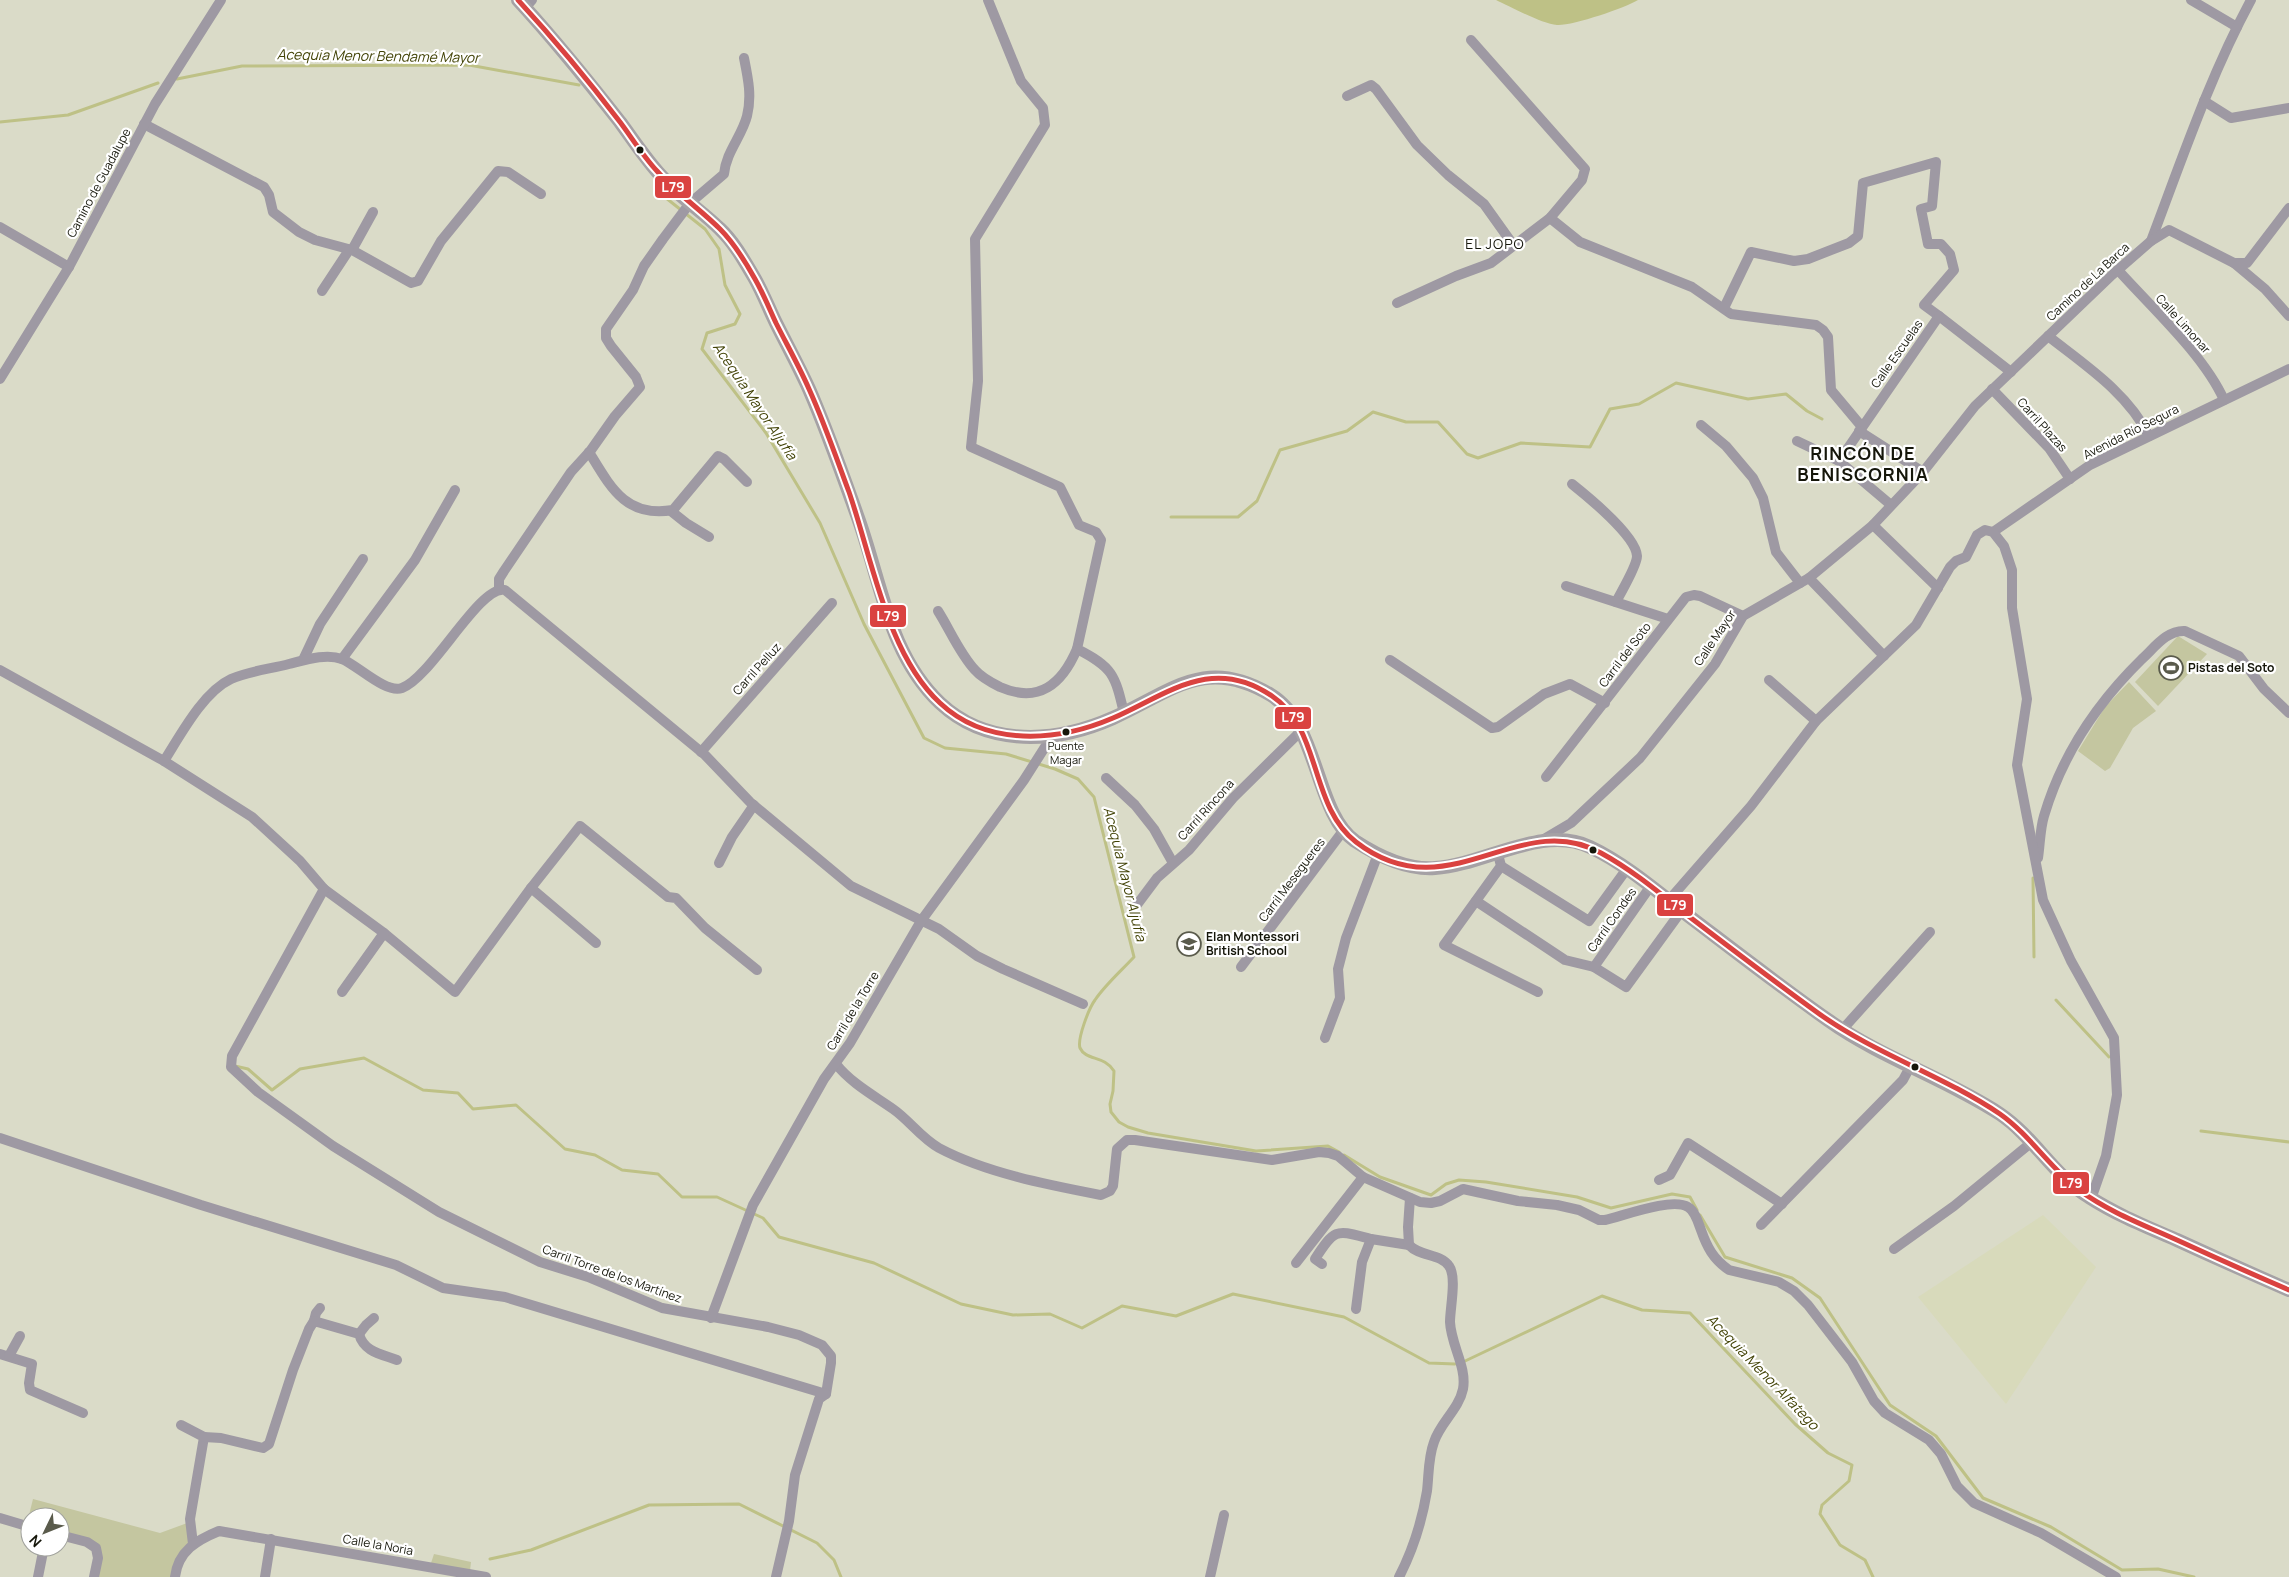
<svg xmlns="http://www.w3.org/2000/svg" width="2289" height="1577" font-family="Manrope,sans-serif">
	<rect width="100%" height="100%" fill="#dadbc8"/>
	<path fill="#d8dabb" d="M2043,1215L2096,1267L2006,1404L1918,1297Z"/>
	<g fill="#c4c6a0">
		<path d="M2178,636L2207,654L2158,706L2135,682Z"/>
		<path d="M2129,682L2156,711L2133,728L2110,768L2105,771L2078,751L2105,707Z"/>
		<path d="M33,1499L160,1533L190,1522L193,1544L175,1577H94L99,1552L60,1535V1517H30V1524L27,1523Z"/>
		<path d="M434,1554L471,1562L470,1571L431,1563Z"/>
	</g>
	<path fill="#bec186" d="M1496,0H1638C1625,8 1572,26 1557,25C1542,24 1511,7 1496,0Z"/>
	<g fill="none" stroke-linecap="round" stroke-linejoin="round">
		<g stroke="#bec186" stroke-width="3">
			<path d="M177,79L242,66L469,65L579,85"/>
			<path d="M0,122L68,115L158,83"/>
			<path d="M666,198L705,229L719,249L725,285L740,314L735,324L707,333L702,349L766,433L820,523L864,624L924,738L945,748L1006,754L1055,769L1078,779L1094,797L1134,957C1121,971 1105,985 1095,1000C1089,1008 1077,1039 1080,1048C1086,1061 1104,1055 1114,1071L1113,1091L1110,1104L1111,1112L1119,1122L1128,1127L1148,1133L1256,1151L1328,1146L1339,1152"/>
			<path d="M1171,517H1238L1257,501L1280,450L1347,431L1373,412L1406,422H1438L1467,454L1478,458L1521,443L1590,447L1610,409L1639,404L1676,383L1748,399L1786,394L1807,411L1822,419"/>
			<path d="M2033,878L2034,957"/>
			<path d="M2056,1000L2109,1057"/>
			<path d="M235,1066L248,1069L272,1090L300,1069L364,1058L423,1090L458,1093L473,1109L516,1105L565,1149L595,1155L622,1170L658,1174L682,1197H717L763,1218L779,1237L874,1263L961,1304L1013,1315L1050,1314L1082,1328L1122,1306L1176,1316L1233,1294L1344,1317L1429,1363L1455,1364"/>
			<path d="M2201,1131L2289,1142"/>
			<path d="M1344,1155L1380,1177L1431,1195L1446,1184L1459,1180L1486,1182L1577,1197L1611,1208L1672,1194L1690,1197L1697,1210"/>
			<path d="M1700,1215L1725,1257L1792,1278L1820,1298L1890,1405L1936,1436L1983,1498L2051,1527L2122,1570L2158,1569L2194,1577"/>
			<path d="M1463,1362L1602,1296L1642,1310L1690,1313L1795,1424L1828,1453L1852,1465L1849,1481L1822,1505L1820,1514L1840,1545L1865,1560L1873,1577"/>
			<path d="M490,1559L531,1550L649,1505L739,1504L817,1543L834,1560L841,1577"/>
		</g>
		<g stroke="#9e99a3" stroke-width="10">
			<path d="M988,0L1021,81L1043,108L1045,125L975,239L978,381L971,447L1060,487L1079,525L1096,532L1101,540L1077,649C1113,667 1115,675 1124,713"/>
			<path d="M2191,0L2237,27"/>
			<path d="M525,8L532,0"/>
			<path d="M1347,96L1371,85L1376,89L1417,145L1448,175L1484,204L1514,246"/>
			<path d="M2204,101L2231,118L2289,108"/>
			<path d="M144,124L264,187L269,195L273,212L299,232L315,240L352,250L411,283L418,281L441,241L498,171L508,172L541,194"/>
			<path d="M1550,218L1580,242L1692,287L1731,314L1816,325L1823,330L1828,337L1831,390L1862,427"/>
			<path d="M0,227L69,267"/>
			<path d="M2151,241C2182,159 2210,76 2251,0"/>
			<path d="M352,250L373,212"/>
			<path d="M2234,263L2265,289L2289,316"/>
			<path d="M2118,270C2151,307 2204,355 2224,400"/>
			<path d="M322,291L349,250"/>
			<path d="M1397,303L1456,276L1491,263L1550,218L1582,180L1585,169L1471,40"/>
			<path d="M1724,308L1751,252L1794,261L1808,259L1849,243L1858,236L1863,183L1936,162L1932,206L1921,209L1928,244H1941L1950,254L1954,270L1924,305L1939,316L1839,461L1797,441"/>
			<path d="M1939,316L2011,372"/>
			<path d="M2048,336C2085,365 2128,393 2149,436"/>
			<path d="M0,379L69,267L155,104L221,0"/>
			<path d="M1992,389L2049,448L2070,479"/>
			<path d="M1701,425L1726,446L1753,478L1763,498L1776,552L1800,583"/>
			<path d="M1859,431L1923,472"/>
			<path d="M589,452C611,488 626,518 673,510L718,456L724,459L747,482"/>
			<path d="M1839,461L1891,505"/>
			<path d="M1572,484C1587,496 1636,536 1637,556C1637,566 1621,592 1616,602"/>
			<path d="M671,511L686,523L709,537"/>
			<path d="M1873,525L1938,588"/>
			<path d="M1993,532L2090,465L2289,369"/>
			<path d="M1809,578L1884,656"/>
			<path d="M1566,586L1668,619"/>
			<path d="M499,590V579L504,571L571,472L591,450L615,416L640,387L636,377L611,346L606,338V329L633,290L644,266L663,239L690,203L724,174C726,152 742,136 747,116C752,96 748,78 744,58"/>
			<path d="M938,611C950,630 960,654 975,670C981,677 992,683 1000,687C1039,704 1062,684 1077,649"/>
			<path d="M342,659L415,560L455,490"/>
			<path d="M303,660L320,624L363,559"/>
			<path d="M1390,660L1492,728L1498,727L1544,694L1570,684L1605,703"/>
			<path d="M0,670L164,761L252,817L300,861L324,889L384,933L455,992L531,888L580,826L668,897L676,898L705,928L757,970"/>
			<path d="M1769,680L1816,721"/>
			<path d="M701,752L832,603"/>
			<path d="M164,761C180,736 203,692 231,679C249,671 270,669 289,664C305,660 326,653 342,659C357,665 386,694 402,688C432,677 480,584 505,590L705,755L750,802L851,886L939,929L977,956L1003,969L1083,1004"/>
			<path d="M1546,777L1686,597L1694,595L1700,596L1743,616"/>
			<path d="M1106,778L1135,805L1154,829L1173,863"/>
			<path d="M1544,839L1571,823L1640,758L1715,664L1743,616L1809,578L1873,525L1923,472L1975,406L2112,275L2151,241L2169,230L2234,263H2247L2289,208"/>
			<path d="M1498,854L1501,866L1444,945L1538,992"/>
			<path d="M2038,858C2040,845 2040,829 2044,816C2062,755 2097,703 2142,659C2155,647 2167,630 2185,631L2239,656L2264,689L2289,713"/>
			<path d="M719,863L732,837L754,805"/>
			<path d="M1501,866L1589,921L1626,870"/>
			<path d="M531,888L596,943"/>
			<path d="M324,889L232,1056L231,1067L258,1092L333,1146L439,1212L540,1262L588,1277L662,1308L768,1327L799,1335L822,1345L831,1356V1363L826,1394L819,1399L795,1475L789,1521L776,1577"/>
			<path d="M1669,900L1751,806L1816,721L1916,625L1950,567L1956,561L1966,557L1977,535L1985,530L1993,532L2004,546L2012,570V608L2027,699L2017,765L2043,900L2071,961L2114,1038L2117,1095L2106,1156L2091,1199"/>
			<path d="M1476,901L1565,960L1594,967L1626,987L1682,910"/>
			<path d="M1133,910L1157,878L1189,850L1233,798L1302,730"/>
			<path d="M1241,967L1343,831"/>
			<path d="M1594,967L1650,887"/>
			<path d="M342,992L384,933"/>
			<path d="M1842,1030L1930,932"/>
			<path d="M1325,1038L1340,998L1338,969L1346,938L1378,854"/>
			<path d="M836,1064C851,1083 873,1095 893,1109C909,1120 921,1138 939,1148C986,1173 1049,1185 1101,1195L1110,1191L1113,1186L1117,1149L1127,1140H1135L1272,1160L1319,1152L1329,1153L1338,1156L1363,1177L1420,1202L1431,1203L1440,1201L1463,1189L1518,1201L1557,1205L1579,1210L1599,1220H1605C1623,1216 1672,1197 1688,1207C1695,1211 1698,1222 1701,1230C1707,1247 1713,1259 1729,1270L1779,1282L1794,1291L1808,1305L1852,1362L1874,1401L1885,1413L1929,1440L1941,1454L1957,1486L1974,1503L2041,1533L2116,1577"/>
			<path d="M0,1138L201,1205L396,1265L443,1288L505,1297L826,1394"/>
			<path d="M1659,1180L1670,1175L1688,1143L1782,1204"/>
			<path d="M1761,1225L1903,1080L1911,1065"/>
			<path d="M1894,1249L1954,1206L2032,1142"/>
			<path d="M1296,1263L1363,1177"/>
			<path d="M1322,1264L1315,1259C1336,1227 1336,1230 1371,1239"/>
			<path d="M1356,1309L1362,1262L1371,1239L1409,1245"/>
			<path d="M711,1318L753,1205L824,1079L850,1043L921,921L1024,780L1052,736"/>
			<path d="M314,1321L316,1313L320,1308"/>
			<path d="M359,1334L366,1325L374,1318"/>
			<path d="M0,1354L32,1364L29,1383L30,1390L83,1413"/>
			<path d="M9,1356L20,1336"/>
			<path d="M181,1425L204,1437L190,1519L193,1544"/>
			<path d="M204,1437L221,1438L263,1448L269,1444L293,1370L309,1329L314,1321L359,1334C364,1352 381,1354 397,1360"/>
			<path d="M0,1518L30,1527"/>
			<path d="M60,1535L87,1542L96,1548L98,1558L94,1577"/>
			<path d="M38,1577L44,1547"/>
			<path d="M175,1577C178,1551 197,1540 219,1531L486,1577"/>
			<path d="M265,1577L271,1539"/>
			<path d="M1210,1577L1224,1515"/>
			<path d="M1399,1577C1413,1550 1422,1521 1427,1491C1429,1474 1428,1458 1434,1442C1440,1423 1459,1409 1463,1389C1467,1367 1451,1345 1450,1322C1450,1308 1457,1277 1449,1266C1440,1253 1420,1257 1409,1245L1408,1227L1410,1198"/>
		</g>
		<path stroke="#a5a1a5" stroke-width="14" d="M518,0C554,39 587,80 620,122C634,141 648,163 665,180C681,198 703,212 720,229C734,242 745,262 755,279C763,293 769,309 776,323C787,345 799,367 809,389C827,430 842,473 857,515C881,580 888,654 940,703C988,748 1057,743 1113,718C1171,692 1205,655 1271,695C1319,724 1315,813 1355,841C1378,856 1407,870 1435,868C1485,865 1542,824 1590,847C1626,864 1659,893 1690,917C1736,952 1781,987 1828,1020C1881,1058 1945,1078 2000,1114C2034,1137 2054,1176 2089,1197C2117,1215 2147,1227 2177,1240C2214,1257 2252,1274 2289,1290"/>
		<g stroke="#fff" stroke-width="9">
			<path id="bus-1" d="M518,0C554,39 588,80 620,122C632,138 643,156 657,171C676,193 700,209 720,229C734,243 745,261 755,279C763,293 769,308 776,323C787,345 799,366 809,389C824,422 836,457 849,492C872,558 887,654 940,703C987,747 1057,742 1113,718C1168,694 1212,655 1272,696C1322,729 1309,806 1356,842C1448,913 1518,807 1601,853C1634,871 1662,895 1691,918C1733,950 1775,982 1818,1013C1875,1054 1942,1075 2000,1114C2030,1135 2050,1168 2079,1190C2109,1212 2144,1225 2177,1240C2214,1257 2252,1274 2289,1290"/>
		</g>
		<use href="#bus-1" stroke="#da4240" stroke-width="5"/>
	</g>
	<defs>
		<g id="stadium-ring" transform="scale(1.25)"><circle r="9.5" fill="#fff" stroke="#5a5b4c" stroke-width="1.5"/><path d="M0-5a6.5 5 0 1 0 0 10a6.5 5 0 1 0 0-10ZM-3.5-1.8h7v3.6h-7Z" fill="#5a5b4c"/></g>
		<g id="school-ring" transform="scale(1.25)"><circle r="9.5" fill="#fff" stroke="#5a5b4c" stroke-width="1.5"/><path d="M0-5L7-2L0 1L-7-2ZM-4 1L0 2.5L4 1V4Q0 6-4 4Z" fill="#5a5b4c"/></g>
	</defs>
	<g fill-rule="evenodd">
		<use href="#stadium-ring" x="2171" y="668"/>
		<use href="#school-ring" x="1189" y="944"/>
	</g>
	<g fill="#15160a" stroke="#fff" stroke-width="2">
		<circle cx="640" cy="150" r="4.5"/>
		<circle cx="1066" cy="732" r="4.5"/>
		<circle cx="1593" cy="850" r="4.5"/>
		<circle cx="1915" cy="1067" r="4.5"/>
	</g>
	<g text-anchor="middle" stroke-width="4.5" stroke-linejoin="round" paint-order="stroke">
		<g font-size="11" fill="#15160a" stroke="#fff">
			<text x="1066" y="750">Puente<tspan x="1066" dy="14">Magar</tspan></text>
		</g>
		<g font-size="12" fill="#15160a" stroke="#fff">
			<text transform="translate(99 183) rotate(-62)" y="4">Camino de Guadalupe</text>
			<text transform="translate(2088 282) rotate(-43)" y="4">Camino de La Barca</text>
			<text transform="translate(2183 324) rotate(48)" y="4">Calle Limonar</text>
			<text transform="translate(1897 354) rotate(-55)" y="4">Calle Escuelas</text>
			<text transform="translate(2042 425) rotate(48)" y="4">Carril Plazas</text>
			<text transform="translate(2131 432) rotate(-27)" y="4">Avenida Río Segura</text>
			<text transform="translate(1715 638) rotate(-56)" y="4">Calle Mayor</text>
			<text transform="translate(1625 655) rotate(-53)" y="4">Carril del Soto</text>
			<text transform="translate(757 669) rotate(-48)" y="4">Carril Pelluz</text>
			<text transform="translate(1206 810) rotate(-48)" y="4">Carril Rincona</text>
			<text transform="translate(1292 880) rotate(-53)" y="4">Carril Mesegueres</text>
			<text transform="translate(1612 920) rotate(-55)" y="4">Carril Condes</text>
			<text transform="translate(853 1011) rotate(-59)" y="4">Carril de la Torre</text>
			<text transform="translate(612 1274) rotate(20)" y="4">Carril Torre de los Martínez</text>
			<text transform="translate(378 1545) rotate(10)" y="4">Calle la Noria</text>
		</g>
		<g font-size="12" font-weight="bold" fill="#15160a" stroke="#fff" text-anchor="start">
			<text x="2188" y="672">Pistas del Soto</text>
			<text x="1206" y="941">Elan Montessori<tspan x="1206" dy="14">British School</tspan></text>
		</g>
		<g font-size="14" font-style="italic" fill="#424306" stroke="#fff">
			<text transform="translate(378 56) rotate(1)" y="5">Acequia Menor Bendamé Mayor</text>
			<text transform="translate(755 401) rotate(56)" y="5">Acequia Mayor Aljufía</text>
			<text transform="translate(1125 874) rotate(76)" y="5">Acequia Mayor Aljufía</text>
			<text transform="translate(1763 1372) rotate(46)" y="5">Acequia Menor Alfatego</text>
		</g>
		<g font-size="14" letter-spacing="1" fill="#15160a" stroke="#fff">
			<text x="1495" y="249">EL JOPO</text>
		</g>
		<g font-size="18" font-weight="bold" letter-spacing="1" fill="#15160a" stroke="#fff">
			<text x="1863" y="460">RINCÓN DE<tspan x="1863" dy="21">BENISCORNIA</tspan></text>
		</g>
	</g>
	<g stroke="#fff" stroke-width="2">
		<rect x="654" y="175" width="38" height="24" rx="5" fill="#da4240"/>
		<rect x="869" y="604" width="38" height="24" rx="5" fill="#da4240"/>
		<rect x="1274" y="706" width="38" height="24" rx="5" fill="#da4240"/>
		<rect x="1656" y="893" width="38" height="24" rx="5" fill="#da4240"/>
		<rect x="2052" y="1171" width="38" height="24" rx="5" fill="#da4240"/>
	</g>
	<g font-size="14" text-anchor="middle" font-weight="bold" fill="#fff">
		<text x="673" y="192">L79</text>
		<text x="888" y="621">L79</text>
		<text x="1293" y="722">L79</text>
		<text x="1675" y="910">L79</text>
		<text x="2071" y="1188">L79</text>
	</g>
	<g transform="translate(45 1532) rotate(227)"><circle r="24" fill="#ffffff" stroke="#a1a29d"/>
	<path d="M0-4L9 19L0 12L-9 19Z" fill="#5a5b4c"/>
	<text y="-8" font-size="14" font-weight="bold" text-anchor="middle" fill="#15160a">N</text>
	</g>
</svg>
